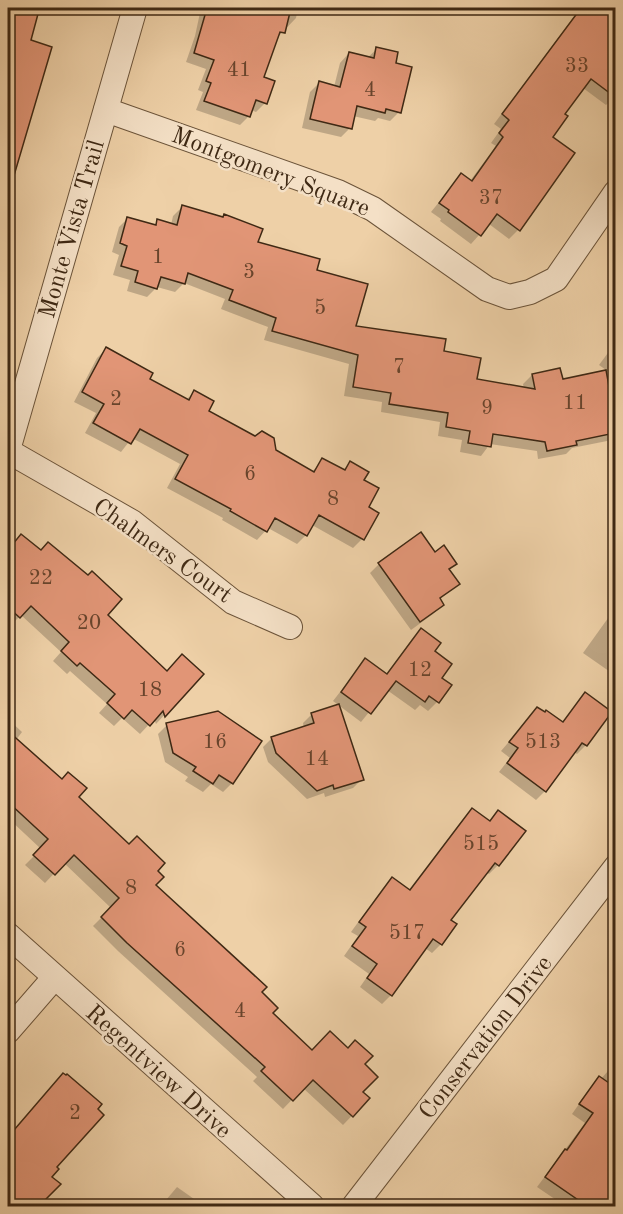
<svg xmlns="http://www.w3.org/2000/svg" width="623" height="1214" font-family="'Old Standard TT',serif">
	<rect width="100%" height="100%" fill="#eed0a7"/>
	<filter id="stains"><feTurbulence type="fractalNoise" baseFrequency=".00333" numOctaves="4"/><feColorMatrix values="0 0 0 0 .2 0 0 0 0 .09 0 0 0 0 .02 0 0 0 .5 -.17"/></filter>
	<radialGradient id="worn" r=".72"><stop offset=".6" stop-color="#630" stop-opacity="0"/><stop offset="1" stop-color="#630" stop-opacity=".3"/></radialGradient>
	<g fill="#0003">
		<path d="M8,8H39L29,41L50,48L15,174L8,182Z"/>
		<path d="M201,8H298L296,18L276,39L262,78L265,103L256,112L251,110L249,116L240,125L196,110L203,92L198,90L206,69L186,62L195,36Z"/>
		<path d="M577,8H616V95L606,105L583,88L563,114L551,137L573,153L518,230L509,239L489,224L471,244L440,221L441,219L431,212L461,175L470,181L496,146L491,143L501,129L494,124L579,10Z"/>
		<path d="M377,49L399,112L390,121L378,118L375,121L353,116L350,128L341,137L302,128L310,92L319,83L334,87L340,63L349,53L367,58Z"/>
		<path d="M182,207L315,271L354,327L442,352L475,380L524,389L523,384L532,375L561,381L605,371L616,433L607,441L572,448L566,454L538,459L537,451L490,444L481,456L460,452L462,440L438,436L440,422L381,412L382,402L344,396L349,364L264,340L268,327L221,309L225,299L184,283L175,292L157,287L147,297L127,291L130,280L113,275L119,255L112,252L119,227L128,218L153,226L158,221L171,225L173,216Z"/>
		<path d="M616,342V377L599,365Z"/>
		<path d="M106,349L148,380L186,400L194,392L207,412L312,472L323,459L343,470L350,463L362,481L367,507L362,539L353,548L312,525L306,535L297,544L268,528L257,540L222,520L223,518L167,488L180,464L132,438L121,452L85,433L96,413L74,402L97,358Z"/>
		<path d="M21,536L167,672L202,674L156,724L154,719L140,734L122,718L114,726L99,713L107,704L70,671L67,674L53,661L61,652L21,615L10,626L8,624V550Z"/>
		<path d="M434,554L455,564L448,571L458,584L439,600L442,605L433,614L411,630L370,573L379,564Z"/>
		<path d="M616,607V676L583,653Z"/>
		<path d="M421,630L433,652L440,678L437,702L428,711L420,705L415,710L387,690L361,722L333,701L365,660L386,675L412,639Z"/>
		<path d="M585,694L586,745L577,754L574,752L545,791L536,800L499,772L510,758L501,751L537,709L562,723Z"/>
		<path d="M312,714L362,779L353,788L325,797L324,793L307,799L268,762L263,747L272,738L304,728L303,723Z"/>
		<path d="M8,719L22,732L16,740L156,871L154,885L260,993L271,1013L312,1052L363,1065L361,1092L368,1099L343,1125L303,1088L283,1109L253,1081L257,1077L118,951L93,926L111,908L64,863L45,883L25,865L41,849L8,818Z"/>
		<path d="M167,725L232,783L223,792L211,784L203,792L185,781L188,777L165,762L158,734Z"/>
		<path d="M472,810L488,822L498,812V865L489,874L486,872L449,920L455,924L441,944L432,953L425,948L391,995L382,1004L360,987L369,974L344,956L358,936L351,932L383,888L392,879L408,891L463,819Z"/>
		<path d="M614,1064L616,1153L612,1158L616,1161V1169L610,1177L616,1180V1200L611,1206H565L537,1187L585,1123L572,1114L591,1087L600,1078L601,1079Z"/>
		<path d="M54,1084L55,1168L50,1177L46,1198L52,1203L49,1206H8V1138Z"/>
		<path d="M177,1187L204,1206H161Z"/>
	</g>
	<g fill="#e19576" stroke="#3f2914" stroke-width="1.5">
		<path d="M8,8H15L38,14L31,40L52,47L13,179L8,178Z"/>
		<path d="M207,8H291L285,33L280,32L264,77L275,81L267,104L256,100L250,117L204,101L211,83L206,81L214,60L194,53Z"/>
		<path d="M581,8H615V97L591,79L565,114L568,116L553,137L575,153L520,231L497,214L481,236L448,212L449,210L439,203L461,173L472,181L503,137L499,133L509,120L502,114Z"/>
		<path d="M376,47L398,52L396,63L412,67L401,113L386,109L385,113L357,106L352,129L310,119L319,81L340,87L349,52L374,58Z"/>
		<path d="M182,205L223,217L224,214L263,229L258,242L320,259L317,270L368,284L356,326L446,339L444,351L481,358L477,379L535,389L532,374L560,368L563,379L606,370L615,419V433L576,441L577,445L547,451L545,442L493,434L491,447L468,443L470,431L446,427L448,413L389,404L391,393L353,387L358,355L272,331L276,318L229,300L233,290L188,273L185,284L161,277L157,289L135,282L138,271L121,266L127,246L120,243L127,217L156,225L157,219L177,225Z"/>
		<path d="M106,347L153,373L150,379L189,400L194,390L214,401L209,411L255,436L262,431L274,438L276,450L314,472L322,458L345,470L350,461L369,472L364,480L379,488L369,507L379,513L364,540L319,515L307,536L275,518L267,532L230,511L231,509L175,479L188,455L140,429L131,444L93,423L104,404L82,392Z"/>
		<path d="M421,532L435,552L444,545L457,564L449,569L460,584L440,598L444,605L420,622L378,563Z"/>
		<path d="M21,534L41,550L48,542L88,575L92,571L122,599L108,615L167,671L182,654L204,674L165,717L163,711L150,726L132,710L124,719L107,703L115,694L80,663L77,666L61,651L69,642L31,606L20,618L8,607V550Z"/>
		<path d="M421,628L441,643L435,651L452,664L442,678L452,685L439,703L429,696L425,702L396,681L371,714L341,692L365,658L387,674Z"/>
		<path d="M585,692L612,712L587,746L582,743L546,792L507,763L518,748L509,742L537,707L545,712L546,710L563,722Z"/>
		<path d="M339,704L364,780L334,789L333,785L317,791L276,753L271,737L314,723L311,713Z"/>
		<path d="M218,711L262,741L233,784L219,775L213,784L193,771L196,767L173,753L166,723Z"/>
		<path d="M8,731L62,779L68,772L87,788L79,797L129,844L137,836L165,863L158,871L164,877L156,885L267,987L262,992L278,1008L273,1013L312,1050L330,1031L348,1048L355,1040L373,1056L365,1064L378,1077L363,1092L370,1098L353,1117L313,1080L293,1101L261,1071L265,1067L127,943L101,917L119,898L74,855L55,875L33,855L48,839L8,802Z"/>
		<path d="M472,808L490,821L498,810L526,831L499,866L495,863L451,920L457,924L442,945L433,939L392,996L367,978L377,964L352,946L366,927L359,922L392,877L410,890Z"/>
		<path d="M63,1073L66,1075L67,1074L102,1104L98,1109L104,1115L57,1167L59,1169L52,1177L61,1184L39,1206H8V1137Z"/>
		<path d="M599,1076L612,1085L615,1080V1206H587L545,1177L565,1149L567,1150L593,1113L579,1104Z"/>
	</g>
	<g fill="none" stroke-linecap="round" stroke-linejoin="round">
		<g stroke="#6b5339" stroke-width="26">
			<g id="minor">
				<path d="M106,110L338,192L373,209L487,289L509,297L530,292L556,279L616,192"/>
				<path d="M8,450L135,8"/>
				<path d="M8,451L132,522L233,602L290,627"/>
				<path d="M8,935L312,1206"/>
				<path d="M8,1031L54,978"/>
				<path d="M354,1206L616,867"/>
			</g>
		</g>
		<use href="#minor" stroke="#f4e0c6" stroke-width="24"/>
	</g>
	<g text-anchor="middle" stroke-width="5" stroke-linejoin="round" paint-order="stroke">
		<g font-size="21" fill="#68442c">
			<text x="577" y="72">33</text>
			<text x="239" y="76">41</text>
			<text x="370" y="96">4</text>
			<text x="491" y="204">37</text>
			<text x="158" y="263">1</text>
			<text x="249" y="278">3</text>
			<text x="320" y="314">5</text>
			<text x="399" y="373">7</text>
			<text x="116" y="405">2</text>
			<text x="575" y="409">11</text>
			<text x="487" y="414">9</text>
			<text x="250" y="480">6</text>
			<text x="333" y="505">8</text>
			<text x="41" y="584">22</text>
			<text x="89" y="629">20</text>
			<text x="420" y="676">12</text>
			<text x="150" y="696">18</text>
			<text x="215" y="748">16</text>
			<text x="543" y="748">513</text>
			<text x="317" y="765">14</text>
			<text x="481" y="850">515</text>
			<text x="131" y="894">8</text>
			<text x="407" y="939">517</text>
			<text x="180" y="956">6</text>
			<text x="240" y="1017">4</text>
			<text x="75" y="1119">2</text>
		</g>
		<g font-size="24" fill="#3f2914" stroke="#f4e0c6">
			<text transform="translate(271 171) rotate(21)" y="8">Montgomery Square</text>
			<text transform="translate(71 229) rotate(-74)" y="8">Monte Vista Trail</text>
			<text transform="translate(163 550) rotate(35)" y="8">Chalmers Court</text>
			<text transform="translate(485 1037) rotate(-52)" y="8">Conservation Drive</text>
			<text transform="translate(159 1071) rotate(42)" y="8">Regentview Drive</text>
		</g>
	</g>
	<rect width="623" height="1214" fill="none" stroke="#eed0a7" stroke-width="30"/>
	<rect x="9" y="9" width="605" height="1196" fill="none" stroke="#3f2914" stroke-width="3"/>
	<rect x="15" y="15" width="593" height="1184" fill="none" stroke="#3f2914" stroke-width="1.5"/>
	<rect width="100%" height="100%" filter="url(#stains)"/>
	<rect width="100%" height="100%" fill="url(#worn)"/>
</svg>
